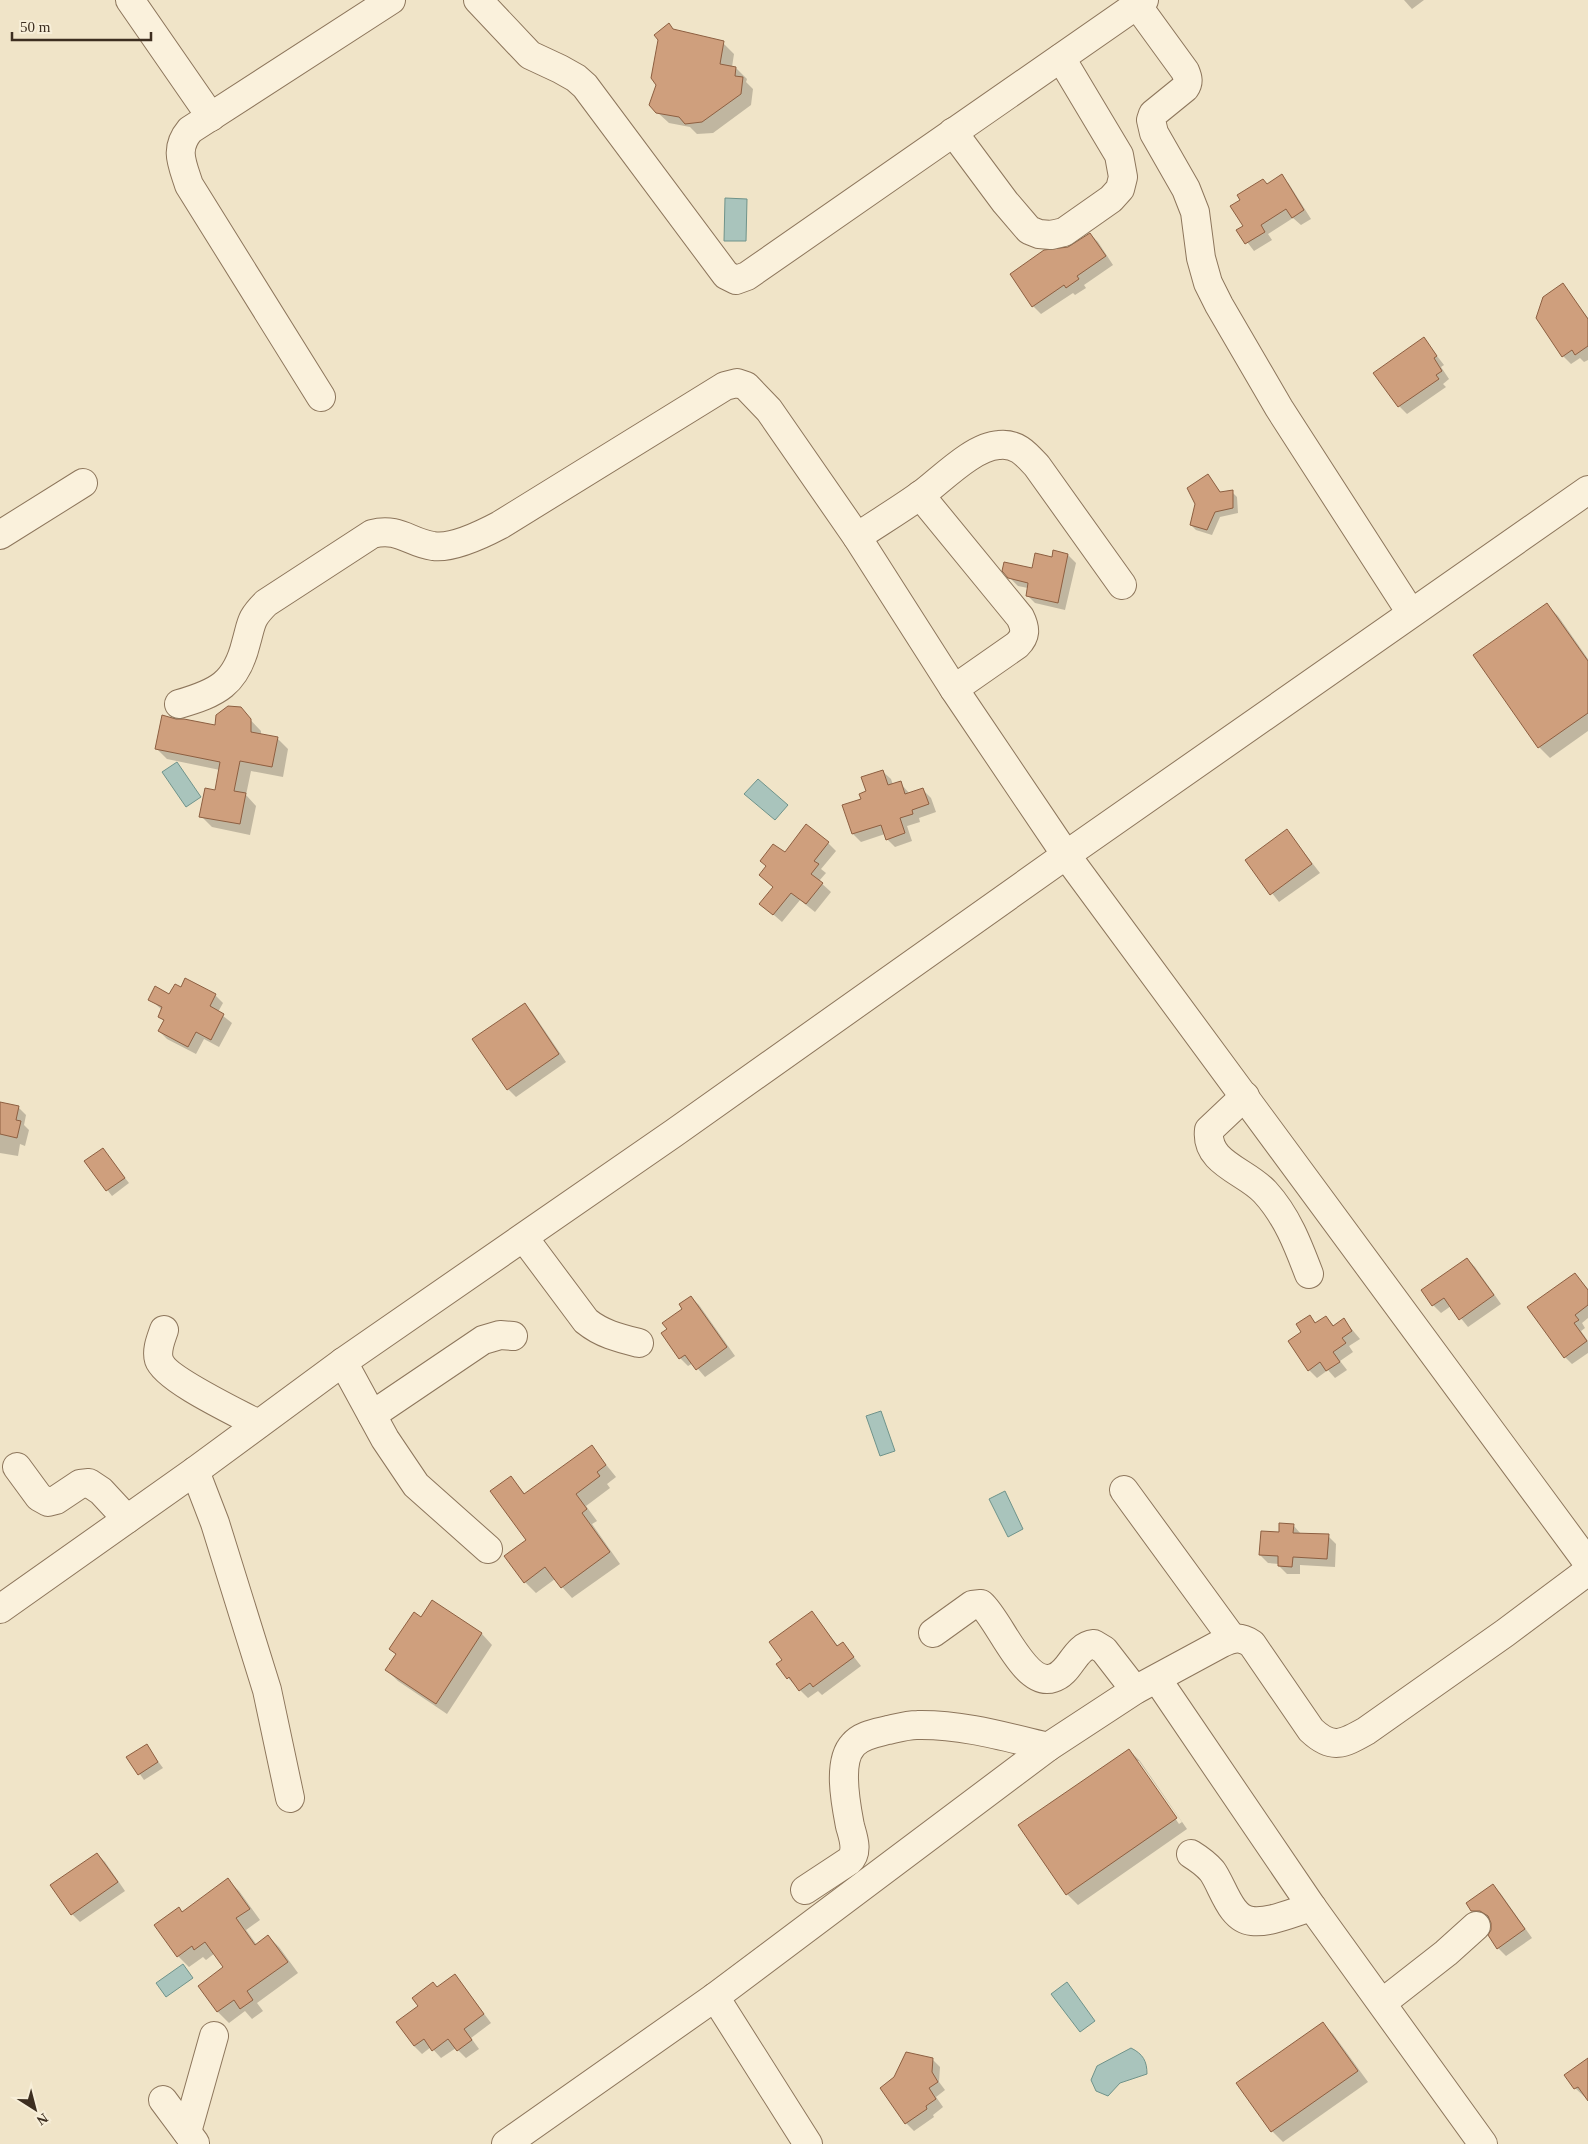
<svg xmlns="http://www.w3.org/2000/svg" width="1588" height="2144" font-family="Georgia,serif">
	<rect width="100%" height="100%" fill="#f0e4c8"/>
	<g fill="#a9c4bc" stroke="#6f938a">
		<path d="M725,198L747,199L746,241H724Z"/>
		<path d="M177,762L201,797L186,807L162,772Z"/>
		<path d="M758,779L788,805L775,820L744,794Z"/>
		<path d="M881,1411L895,1451L880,1456L866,1416Z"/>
		<path d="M1005,1491L1023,1529L1008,1537L989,1499Z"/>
		<path d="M183,1964L193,1978L166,1997L156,1983Z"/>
		<path d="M1067,1982L1095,2021L1080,2032L1051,1994Z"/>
		<path d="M1131,2048C1143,2054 1147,2061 1147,2074L1120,2083L1108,2096L1096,2091L1091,2080L1097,2066Z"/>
	</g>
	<g fill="#0003" fill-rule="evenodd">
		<path d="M1404,0H1424L1412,9Z"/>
		<path d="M669,25L675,31L723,43L734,54L732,67L736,68L747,79L746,82L753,89L751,105L713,133L697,134L690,127L669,123L657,112V85Z"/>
		<path d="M1281,176L1289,184L1311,219L1301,225L1293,218L1268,234L1272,240L1254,251L1238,230L1244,226Z"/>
		<path d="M1090,234L1098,242L1113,265L1084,285L1086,288L1075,295L1073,293L1041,314L1033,306L1011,274L1068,248Z"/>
		<path d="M1563,285L1588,318V360L1584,362L1580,358L1571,364L1563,356Z"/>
		<path d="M1424,339L1444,365L1441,367L1449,379L1443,384L1446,387L1407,414L1399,406Z"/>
		<path d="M1208,476L1221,493L1232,492L1237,497L1238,513L1220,517L1212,535L1196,530L1191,525Z"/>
		<path d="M1068,555L1076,563L1065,610L1035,603L1027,595L1028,588L1018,586L1009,577L1033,570L1053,558Z"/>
		<path d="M1547,605L1558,616L1588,659V731L1550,758L1539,747L1475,656Z"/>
		<path d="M240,709L261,731V735L277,738L288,749L283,777L251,771L246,795L256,806L250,835L212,827L201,816L216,792L220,770L167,759L156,748L176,721L216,726Z"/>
		<path d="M882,771L891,779L893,785L900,783L910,794L923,790L931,798L936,812L919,818L920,822L907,826L912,841L895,847L887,839L885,834L861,842L853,834L844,806L862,800Z"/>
		<path d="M1287,831L1320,873L1279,902L1247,861Z"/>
		<path d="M828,843L836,851L821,869L826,873L819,881L831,892L815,912L800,900L782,922L761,904L774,888L761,875L785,854Z"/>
		<path d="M215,995L223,1003L218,1012L232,1023L219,1047L204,1039L196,1054L167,1039L159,1031L164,1021L159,1016L162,1010L150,999L170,996Z"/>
		<path d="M524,1004L532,1012L566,1062L516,1097L508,1089Z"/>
		<path d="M0,1103L18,1107L26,1115L24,1125L29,1130L25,1146L20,1144L18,1156L0,1153Z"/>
		<path d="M103,1150L129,1183L112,1196L86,1162Z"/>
		<path d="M1467,1259L1475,1267L1501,1304L1468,1327L1451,1306L1441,1313L1433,1305Z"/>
		<path d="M1575,1274L1588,1289V1318L1582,1323L1585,1328L1581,1331L1588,1341V1353L1572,1364L1565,1357Z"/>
		<path d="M691,1297L699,1305L735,1356L705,1377L693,1363L688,1366L680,1358L663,1334L669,1330Z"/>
		<path d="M1310,1317L1317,1324L1326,1317L1334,1326L1344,1320L1360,1339L1349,1346L1353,1352L1340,1361L1347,1370L1335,1378L1328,1370L1317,1378L1309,1370L1303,1332Z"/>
		<path d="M592,1447L616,1477L607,1484L610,1488L586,1506L597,1521L592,1524L620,1564L572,1598L555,1579L536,1593L525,1582L527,1540L511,1478L526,1495Z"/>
		<path d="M1293,1525L1301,1534L1328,1536L1336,1544L1335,1567L1300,1565V1574H1287L1279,1566V1564L1268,1563L1260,1555L1280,1533Z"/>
		<path d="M432,1602L482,1634L492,1645L447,1714L398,1681L387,1670L397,1655L390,1649L421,1618Z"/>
		<path d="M812,1613L838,1646L843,1643L861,1666L822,1695L818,1691L808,1698L788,1678L784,1660Z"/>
		<path d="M146,1745L163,1768L144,1780L128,1757Z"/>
		<path d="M1129,1750L1140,1761L1187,1829L1078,1905L1067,1894ZM1136,1761H1139L1182,1822L1179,1824Z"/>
		<path d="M97,1854L105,1862L125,1891L80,1922L72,1914Z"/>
		<path d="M228,1880L239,1891L260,1920L246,1930L257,1945L268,1936L279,1947L298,1973L257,2003L263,2011L252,2019L245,2011L229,2023L218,2012L199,1986L225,1967L215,1953L206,1960L203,1957L189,1967L178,1956L179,1909L183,1913Z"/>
		<path d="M1493,1886L1501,1894L1532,1938L1506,1956L1498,1948L1492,1931L1493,1923L1490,1919H1481L1472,1911Z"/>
		<path d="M455,1975L491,2023L471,2038L479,2049L466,2058L456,2048L441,2058L431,2047L422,2054L414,2046L420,2006L438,1988Z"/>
		<path d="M1322,2023L1333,2034L1368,2082L1283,2142L1272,2131L1238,2083Z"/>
		<path d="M932,2059L940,2067L939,2082L945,2090L936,2097L943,2107L933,2115L934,2117L914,2131L906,2123Z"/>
		<path d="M1588,2059V2100L1575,2088Z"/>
	</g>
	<g fill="#cf9f7d" stroke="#8d5f41">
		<path d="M669,23L673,29L724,41L720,64L736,67L735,76L743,77L741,94L702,122L685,124L679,117L656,113L649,105L656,85L651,78L658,40L654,35Z"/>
		<path d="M1282,174L1304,210L1292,218L1286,209L1261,225L1265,232L1245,244L1236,230L1243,226L1230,206L1240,200L1237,195L1263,179L1267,184Z"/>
		<path d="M1090,233L1106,256L1077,276L1079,279L1066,288L1064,285L1032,307L1010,274L1044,250L1068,247Z"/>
		<path d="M1563,283L1588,319V346L1575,355L1572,350L1562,357L1536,318L1543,297Z"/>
		<path d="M1424,337L1437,356L1434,358L1442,371L1436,375L1439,379L1398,407L1373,373Z"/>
		<path d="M1208,474L1220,492L1233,490V508L1215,512L1207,530L1190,525L1195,504L1187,488Z"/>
		<path d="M1053,550L1068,554L1058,603L1026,596L1028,583L1008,578L1002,571L1004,562L1032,568L1035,553L1052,557Z"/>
		<path d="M1547,603L1588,661V713L1538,748L1473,655Z"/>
		<path d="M228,706L241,707L251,719V732L278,737L272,767L240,761L234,791L246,793L240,824L199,817L205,788L215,790L220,762L155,749L162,715L176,719H184L215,725L216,715Z"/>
		<path d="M883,770L888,785L901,781L905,794L923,788L929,804L912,810L913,814L900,818L905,833L886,840L881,825L852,834L842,805L861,799L859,794L866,791L861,777Z"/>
		<path d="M806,824L829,842L814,861L819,864L811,874L823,883L806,904L791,893L773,915L759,904L773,887L759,875L766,866L760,861L773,844L785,852Z"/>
		<path d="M1287,829L1312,864L1270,895L1245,860Z"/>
		<path d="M185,978L216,994L210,1006L224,1014L211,1040L196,1032L188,1047L158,1031L164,1020L158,1017L162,1007L148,1000L155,986L169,994L175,984L181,987Z"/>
		<path d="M525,1003L559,1054L507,1090L472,1039Z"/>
		<path d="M0,1102L19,1106L16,1120L21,1121L17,1138L0,1134Z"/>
		<path d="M103,1148L125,1178L106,1191L84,1161Z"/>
		<path d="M1467,1258L1494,1295L1459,1320L1444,1298L1432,1306L1421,1290Z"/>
		<path d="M1575,1273L1588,1290V1305L1575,1315L1579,1320L1574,1323L1587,1341L1564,1358L1527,1307Z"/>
		<path d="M691,1296L727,1347L696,1370L685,1355L679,1359L661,1333L667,1329L662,1323L682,1309L679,1304Z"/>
		<path d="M1310,1315L1315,1323L1326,1316L1333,1326L1344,1318L1352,1331L1342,1338L1346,1343L1333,1352L1340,1362L1326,1371L1320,1362L1308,1371L1288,1341L1301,1332L1296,1324Z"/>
		<path d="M592,1445L606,1465L597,1472L600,1476L576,1494L587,1509L582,1513L610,1552L561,1588L545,1567L524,1583L504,1556L526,1540L490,1491L511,1476L524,1494Z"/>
		<path d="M1279,1523L1294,1524L1293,1533L1329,1534L1327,1559L1293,1557L1292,1567L1278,1566V1556L1259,1555L1261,1531L1279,1532Z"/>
		<path d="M432,1600L482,1633L436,1704L385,1670L396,1654L389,1649L397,1637L414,1612L421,1617Z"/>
		<path d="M812,1611L837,1646L843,1642L854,1657L813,1687L810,1683L799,1691L789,1677L787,1679L776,1664L782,1660L769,1642Z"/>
		<path d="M147,1744L158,1762L138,1775L126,1757Z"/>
		<path d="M1129,1749L1177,1818L1066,1895L1018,1825Z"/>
		<path d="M97,1853L118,1882L71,1915L50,1885Z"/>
		<path d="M228,1878L250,1909L236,1918L255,1945L268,1935L288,1962L247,1991L253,2000L240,2009L234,2000L217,2012L198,1986L223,1967L205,1942L194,1950L192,1946L177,1957L154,1925L179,1907L182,1912Z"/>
		<path d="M1493,1884L1525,1929L1497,1949L1488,1935L1491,1930V1923L1488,1916L1480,1911H1471L1466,1903Z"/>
		<path d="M455,1974L484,2014L464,2029L472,2040L457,2051L448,2039L432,2051L424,2039L414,2046L396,2022L418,2006L412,1998L433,1982L437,1987Z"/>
		<path d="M1323,2022L1358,2071L1271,2132L1236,2083Z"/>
		<path d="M906,2052L933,2058L932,2072L938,2082L929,2088L936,2099L926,2106L927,2109L905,2124L880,2088L894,2077Z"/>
		<path d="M1588,2058V2101L1578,2087L1574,2089L1564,2075Z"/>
	</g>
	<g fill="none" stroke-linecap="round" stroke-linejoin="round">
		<g stroke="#8d765c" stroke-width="30">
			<g id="minor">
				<path d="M130,0L211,117"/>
				<path d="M478,0L530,55L560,69L576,78L585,86L726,275L736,280L747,276L1144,0"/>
				<path d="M1137,5L1185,71C1188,78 1189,82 1185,88L1153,114L1151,120L1154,133L1186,189L1195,212L1201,258L1208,283L1219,305L1279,408L1411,613"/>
				<path d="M953,132L1005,202L1029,230L1039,234L1051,235L1064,232L1111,199L1120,189L1123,177L1119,155L1061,58"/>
				<path d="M321,397L189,185C182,163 174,149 190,130L391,0"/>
				<path d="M920,495L1020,617C1026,629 1026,636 1017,645L954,689"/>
				<path d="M0,535L83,483"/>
				<path d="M857,537C878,523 901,509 922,494C942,479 974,446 999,445C1017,443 1026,454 1037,466L1122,585"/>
				<path d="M179,704C217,693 236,684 246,643C252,622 250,619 266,603L372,534C399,527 410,543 433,546C452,549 483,534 500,525L725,386L737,383L746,386L769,410L857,537L954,689L1066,855L1588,1563"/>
				<path d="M1245,1096L1209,1130C1205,1163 1246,1171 1265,1192C1287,1216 1298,1245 1309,1274"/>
				<path d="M524,1238L586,1321C602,1334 619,1338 639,1343"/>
				<path d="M164,1330C161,1339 156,1350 159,1360C165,1379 238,1413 258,1424"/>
				<path d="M343,1362L385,1439L416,1485L488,1549"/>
				<path d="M372,1415L483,1340L500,1335L513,1336"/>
				<path d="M17,1467L39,1497L48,1502L56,1500L80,1484L89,1483L101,1491L127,1519"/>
				<path d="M195,1471L215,1523L267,1690L290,1798"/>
				<path d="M1124,1490L1232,1638"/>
				<path d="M0,1609L195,1471L343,1362L674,1133L1066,855L1588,490"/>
				<path d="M933,1633L972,1605L981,1604C1000,1620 1024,1688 1053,1678C1071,1673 1074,1646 1094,1644L1104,1650L1135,1690"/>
				<path d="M1157,1679L1312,1907L1483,2144"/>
				<path d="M1191,1854C1199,1859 1206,1864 1212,1871C1223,1886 1230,1919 1252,1921C1271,1923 1293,1912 1312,1907"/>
				<path d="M805,1890L849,1861C859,1852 853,1837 850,1826C846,1805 837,1762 853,1745C861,1735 876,1733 888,1730C897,1728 908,1725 917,1725C961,1724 1006,1737 1048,1747"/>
				<path d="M715,1997L808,2144"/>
				<path d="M1382,2003L1446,1953L1476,1926"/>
				<path d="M163,2100L195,2143"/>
				<path d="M187,2132L214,2036"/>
				<path d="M506,2144L715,1997L1048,1747L1135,1690L1222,1643C1234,1638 1240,1636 1252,1644L1311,1730C1332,1750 1343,1744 1366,1731L1505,1633L1588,1571"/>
			</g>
		</g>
		<use href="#minor" stroke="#faf1dc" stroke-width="28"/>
	</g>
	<g transform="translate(35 2109) rotate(144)" stroke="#f7eed8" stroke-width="4" paint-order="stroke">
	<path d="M0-4L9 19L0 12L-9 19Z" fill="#3d2e20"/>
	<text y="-8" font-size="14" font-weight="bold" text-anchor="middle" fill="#3d2e20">N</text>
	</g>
	<path d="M12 32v8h139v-8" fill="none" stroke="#3d2e20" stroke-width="2.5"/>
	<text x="20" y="32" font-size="15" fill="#3d2e20" stroke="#f7eed8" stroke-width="4" paint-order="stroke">50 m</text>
</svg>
